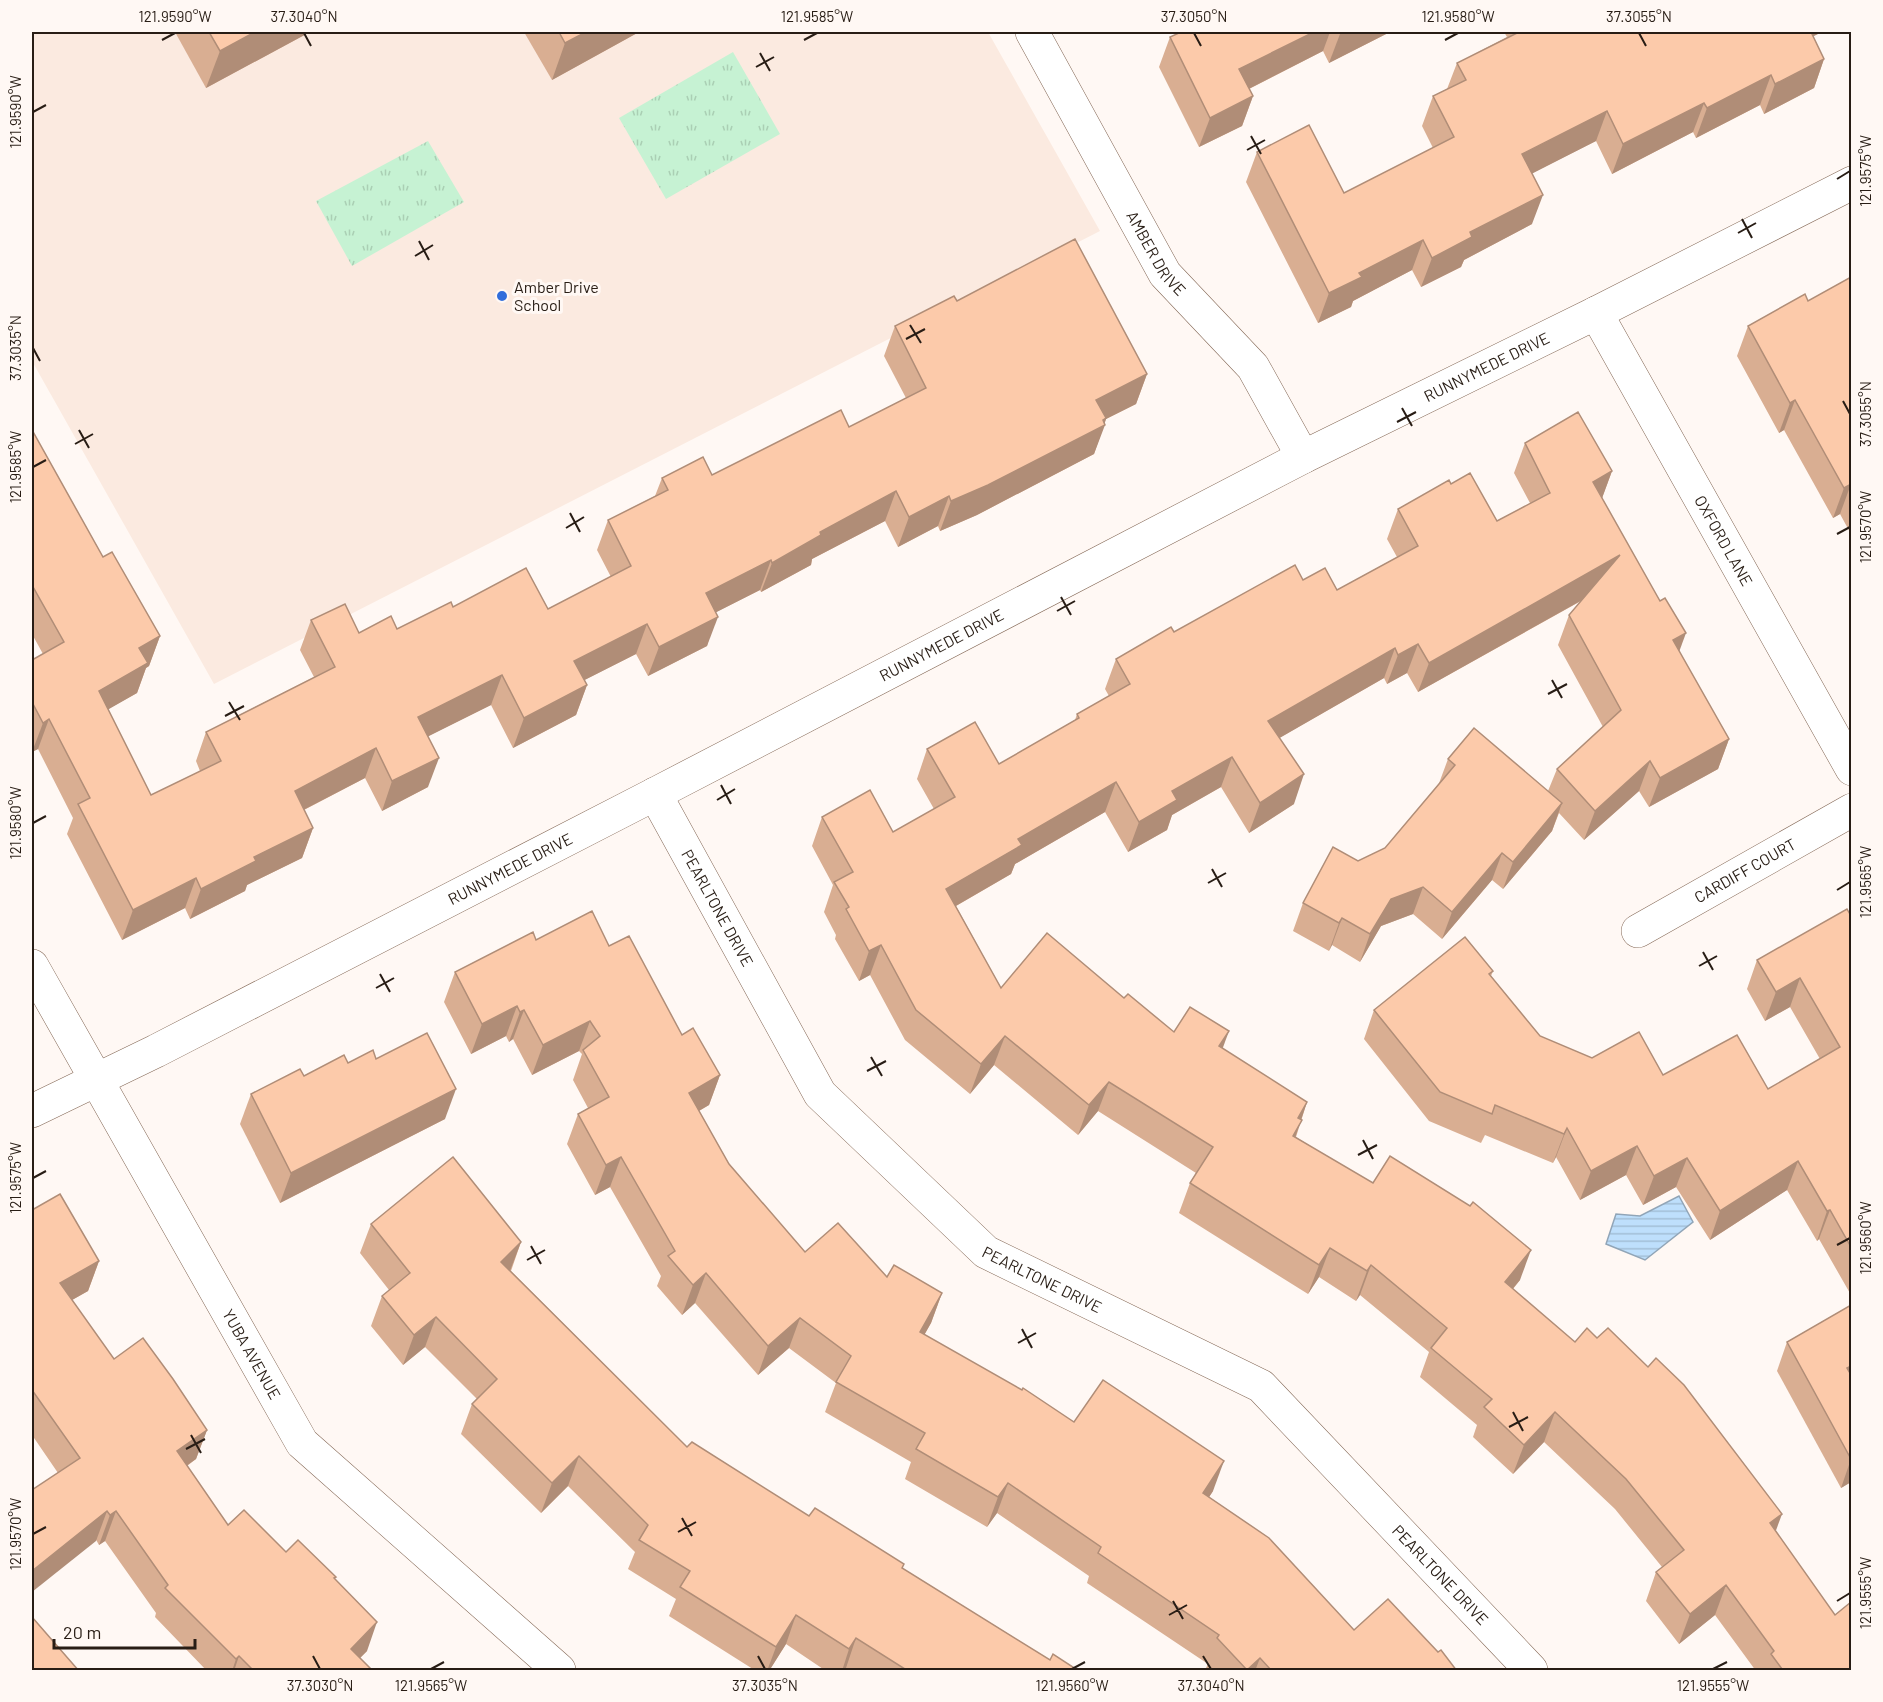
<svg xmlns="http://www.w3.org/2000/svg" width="1883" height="1702" font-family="Barlow,sans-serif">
	<defs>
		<pattern id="grass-tufts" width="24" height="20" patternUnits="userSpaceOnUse" patternTransform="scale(1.5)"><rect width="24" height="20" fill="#c6f2d3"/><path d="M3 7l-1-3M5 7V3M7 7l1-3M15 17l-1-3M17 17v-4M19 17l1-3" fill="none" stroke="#aacfb4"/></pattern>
		<pattern id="water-rules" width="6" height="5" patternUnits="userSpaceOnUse" patternTransform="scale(1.5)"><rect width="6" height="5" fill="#bedffc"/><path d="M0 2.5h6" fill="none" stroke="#a3bfd7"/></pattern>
	</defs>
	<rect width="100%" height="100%" fill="#fff8f4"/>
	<path fill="#fbeae0" d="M32,32H988L1100,231L214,684L32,361Z"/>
	<g fill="url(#grass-tufts)">
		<path d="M733,52L780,134L666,199L619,118Z"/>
		<path d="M428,141L464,202L352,266L316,201Z"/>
	</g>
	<path fill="url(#water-rules)" stroke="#91a5b7" stroke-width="1.5" d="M1679,1196L1693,1222L1645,1260L1606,1244L1616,1214L1640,1216Z"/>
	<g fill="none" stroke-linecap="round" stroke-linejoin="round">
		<g stroke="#846856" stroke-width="34">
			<g id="minor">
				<path id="s1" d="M1032,32L1165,274L1253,367L1303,457"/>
				<path id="s2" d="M1596,313L1852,769"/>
				<path id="s3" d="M655,794L820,1094L986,1252L1261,1386L1531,1670"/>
				<path id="s4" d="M1638,931L1852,810"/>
				<path id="s5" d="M32,966L302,1443L559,1670"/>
				<path id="s6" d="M32,1111L156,1051L655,794L1303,457L1596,313L1852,183"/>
			</g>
		</g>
		<use href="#minor" stroke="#fff" stroke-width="33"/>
	</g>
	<g fill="#d9ae92">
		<path d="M175,32H310L206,88Z"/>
		<path d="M524,32H639L552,80Z"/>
		<path d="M1181,32H1390L1329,63L1323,51L1249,89L1253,96L1242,126L1199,147L1159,67L1170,37Z"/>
		<path d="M1504,32H1822L1813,36L1824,59L1814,88L1764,114L1760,105L1696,138L1693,132L1612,174L1596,141L1532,173V224L1464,260L1461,267L1421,287L1412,270L1353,301L1351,307L1318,323L1246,182L1257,152L1344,193L1433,148L1422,126L1433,96L1447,89L1457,63L1507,37Z"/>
		<path d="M1851,277V534L1840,514L1833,518L1784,430L1779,433L1737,356L1748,326L1808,301Z"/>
		<path d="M957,301L1147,374L1136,404L1106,419L1094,454L977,515L940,531L938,526L898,547L885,521L812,559L811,565L761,592L760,590L716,612L707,646L648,676L636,654L584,680L587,685L576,715L513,748L491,705L428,736V787L382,811L365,778L304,810L313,828L302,858L247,885L245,891L190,919L185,908L122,940L67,834L73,818L38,749L32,752V660L43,654L32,634V430L103,557L160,636L149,666L146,668L137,693L108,709L151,795L200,771L196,761L206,732L314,677L300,650L311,620L359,633L397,629L453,607L548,609L611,577L597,550L608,520L655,496L662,478L712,475L849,427L906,398L884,356L895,326Z"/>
		<path d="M1525,443L1612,471L1602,498L1679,651L1729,739L1718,769L1649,807L1639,791L1584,840L1559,813L1552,831L1503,889L1492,880L1442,939L1413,914L1381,926L1360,962L1332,945L1329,951L1293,931L1303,903L1358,861L1385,848L1438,786L1448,759L1548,791L1557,769L1603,727L1558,645L1569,615L1581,601L1418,692L1407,673L1387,684L1384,678L1279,738L1294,804L1249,833L1221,787L1172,815L1167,830L1128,852L1105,812L1015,864L1011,874L956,906L1001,988L1124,998L1174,1032L1222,1049L1307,1102L1296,1137L1520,1280L1513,1289L1776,1531L1851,1671H1756L1715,1615L1679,1644L1646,1601L1656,1572L1662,1567L1615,1509L1544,1442L1513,1474L1473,1437L1477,1425L1420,1377L1429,1352L1360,1295L1356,1301L1319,1277L1308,1294L1179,1213L1190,1183L1196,1173L1098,1111L1078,1135L994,1065L970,1094L905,1040L870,975L859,981L835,939L836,935L824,912L833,885L812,846L822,817L893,832L934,809L917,779L927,749L999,764L1075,720L1077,714L1109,696L1105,689L1116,659L1174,632L1303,580L1337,590L1397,557L1387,539L1398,509L1451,484L1497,521L1530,503L1514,473Z"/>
		<path d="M1851,916V1295L1819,1239L1817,1241L1787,1190L1710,1240L1676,1187L1643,1205L1626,1175L1580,1200L1556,1157L1553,1163L1485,1135L1481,1143L1429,1121L1364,1039L1374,1010L1493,971L1491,976L1540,1036L1592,1058L1663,1075L1768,1089L1820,1059L1790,1007L1765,1021L1747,989L1757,960Z"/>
		<path d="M536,940L609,946L682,1035L720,1075L709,1105L699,1111L729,1164L805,1252L887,1277L942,1293L931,1323L924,1335L1074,1422L1213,1491L1209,1497L1354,1630L1438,1652L1457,1671H1209L1206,1668L1208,1664L1087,1583L1089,1576L997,1513L987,1527L905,1479L911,1462L825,1412L836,1383L789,1348L758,1375L695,1303L682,1315L657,1286L661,1276L610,1187L595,1195L567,1144L578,1114L588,1108L573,1080L582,1054L579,1051L532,1075L513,1039L509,1042L506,1036L471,1054L444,1002L455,972Z"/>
		<path d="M376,1059L445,1119L280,1203L240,1124L251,1094L304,1076L348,1063Z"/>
		<path d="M32,1210L99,1261L88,1291L72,1300L114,1359L207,1430L196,1459L187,1466L228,1525L286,1552L336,1577L335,1579L367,1651L360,1658L373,1671H207L155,1617L156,1613L105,1541L99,1545L58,1473L32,1435Z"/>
		<path d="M371,1224L521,1242L511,1271L687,1447L809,1516L904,1564L902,1568L1050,1660L1079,1671H849L846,1668L844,1671H826L786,1644L769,1671H756L669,1616L676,1599L628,1569L635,1552L568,1486L541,1513L461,1434L472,1404L477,1399L425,1347L403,1365L371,1326L382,1296L389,1290L360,1253Z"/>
		<path d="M1851,1305V1482L1841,1488L1777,1371L1787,1342Z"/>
	</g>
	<g fill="#b08d77">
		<path d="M255,32H310L206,88L220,51Z"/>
		<path d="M586,32H639L552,80L565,43Z"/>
		<path d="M1314,32H1330L1323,51L1229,99L1239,69Z"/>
		<path d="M1344,32H1390L1329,63L1340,34Z"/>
		<path d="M1798,32H1822L1792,47Z"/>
		<path d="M1824,59L1814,88L1764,114L1775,84Z"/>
		<path d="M1771,75L1760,105L1696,138L1707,108Z"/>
		<path d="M1253,96L1242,126L1199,147L1210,118Z"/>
		<path d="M1704,103L1693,132L1612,174L1623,144Z"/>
		<path d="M1607,111L1596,141L1512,184L1522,154Z"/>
		<path d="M1543,195L1532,224L1464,260L1461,267L1421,287L1432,258L1470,232Z"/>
		<path d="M1423,240L1412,270L1353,301L1351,307L1318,323L1329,293L1359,273Z"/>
		<path d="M1147,374L1136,404L1106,419L1104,425H1105L1094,454L977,515L940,531L951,501L1096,400Z"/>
		<path d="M1795,400L1784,430L1779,433L1790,403Z"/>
		<path d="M1612,471L1601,501L1593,482Z"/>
		<path d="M1851,484L1840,514L1833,518L1844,488Z"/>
		<path d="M896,491L885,521L812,559L811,565L761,592L772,563L820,532Z"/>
		<path d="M949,496L938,526L898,547L909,517Z"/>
		<path d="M1620,555L1609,585L1418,692L1429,663Z"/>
		<path d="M771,560L760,590L695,623L706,593Z"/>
		<path d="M718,617L707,646L648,676L659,647Z"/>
		<path d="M647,624L636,654L563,691L574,661Z"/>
		<path d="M1686,633L1675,663L1673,640Z"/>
		<path d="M160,636L149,666L146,668L137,693L88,721L99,691L139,648Z"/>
		<path d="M1418,644L1407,673L1387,684L1398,655Z"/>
		<path d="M1395,648L1384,678L1257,751L1268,721Z"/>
		<path d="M502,675L491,705L407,747L418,717Z"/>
		<path d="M587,685L576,715L513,748L524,718Z"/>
		<path d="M49,719L38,749L32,752L43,723Z"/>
		<path d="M1729,739L1718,769L1649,807L1660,778Z"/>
		<path d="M376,748L365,778L284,820L295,791Z"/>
		<path d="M1232,757L1221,787L1172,815L1167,830L1128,852L1139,822L1172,791Z"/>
		<path d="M439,758L428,787L382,811L392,781Z"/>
		<path d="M1650,761L1639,791L1584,840L1595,811Z"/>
		<path d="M1304,774L1294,804L1249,833L1260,803Z"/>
		<path d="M1116,782L1105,812L1015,864L1011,874L935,918L946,889L1018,839Z"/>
		<path d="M1562,803L1552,831L1503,889L1513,862Z"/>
		<path d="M313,828L302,858L247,885L245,891L190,919L201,889L254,857Z"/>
		<path d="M1502,853L1492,880L1442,939L1452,912Z"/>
		<path d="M196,878L185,908L122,940L133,910Z"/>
		<path d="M1423,887L1413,914L1381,926L1360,962L1370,934L1391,899Z"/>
		<path d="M1342,918L1332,945L1329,951L1339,923Z"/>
		<path d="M881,945L870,975L859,981L869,951Z"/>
		<path d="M1800,978L1790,1007L1765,1021L1776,992Z"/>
		<path d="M517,1006L506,1036L471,1054L482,1024Z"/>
		<path d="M524,1010L513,1039L509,1042L520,1012Z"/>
		<path d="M590,1021L579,1051L532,1075L543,1045Z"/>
		<path d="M1229,1031L1218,1061L1219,1046Z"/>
		<path d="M1005,1036L994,1065L970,1094L981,1064Z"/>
		<path d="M720,1075L709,1105L678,1123L689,1093Z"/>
		<path d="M1109,1082L1098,1111L1078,1135L1089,1105Z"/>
		<path d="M456,1089L445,1119L280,1203L291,1173Z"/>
		<path d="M1307,1102L1291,1150L1282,1165L1298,1118Z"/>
		<path d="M1567,1128L1556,1157L1553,1163L1564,1134Z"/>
		<path d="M1637,1146L1626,1175L1580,1200L1591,1171Z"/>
		<path d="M621,1157L610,1187L595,1195L606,1165Z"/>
		<path d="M1687,1158L1676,1187L1643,1205L1654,1176Z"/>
		<path d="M1798,1161L1787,1190L1710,1240L1720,1211Z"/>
		<path d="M1830,1210L1819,1239L1817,1241L1827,1211Z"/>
		<path d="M521,1242L510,1271L501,1262Z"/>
		<path d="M1330,1248L1319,1277L1308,1294L1319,1265Z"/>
		<path d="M1531,1250L1520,1280L1494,1311L1505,1282Z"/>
		<path d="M99,1261L88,1291L49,1313L60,1283Z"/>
		<path d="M1371,1265L1360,1295L1356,1301L1367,1271Z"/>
		<path d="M706,1273L695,1303L682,1315L693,1285Z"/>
		<path d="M942,1293L931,1323L909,1362L920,1332Z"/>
		<path d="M436,1317L425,1347L403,1365L414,1335Z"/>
		<path d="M800,1318L789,1348L758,1375L768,1346Z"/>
		<path d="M1851,1366V1389L1847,1368Z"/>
		<path d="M1555,1412L1544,1442L1513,1474L1524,1445Z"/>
		<path d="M207,1430L196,1459L166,1480L177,1451Z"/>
		<path d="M579,1456L568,1486L541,1513L552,1483Z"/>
		<path d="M1851,1459V1482L1841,1488Z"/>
		<path d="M1224,1461L1213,1491L1192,1523L1203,1493Z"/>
		<path d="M1008,1483L997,1513L987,1527L998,1497Z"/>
		<path d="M107,1511L96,1541L32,1592V1571Z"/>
		<path d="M116,1511L105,1541L99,1545L110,1515Z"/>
		<path d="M1782,1514L1771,1544L1770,1523Z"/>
		<path d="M1726,1585L1715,1615L1679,1644L1690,1614Z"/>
		<path d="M796,1615L786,1644L769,1671H767L776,1647Z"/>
		<path d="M377,1622L367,1651L347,1671L351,1649Z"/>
		<path d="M856,1638L846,1668L844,1671H842L849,1649Z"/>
		<path d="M239,1656L234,1671H232L236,1659Z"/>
		<path d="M1260,1658L1255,1671H1247V1670Z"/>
	</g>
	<g fill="#fccaaa" stroke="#b08d77" stroke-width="1.5">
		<path d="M209,32H255L220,51Z"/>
		<path d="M559,32H586L565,43Z"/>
		<path d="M1181,32H1314L1239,69L1253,96L1210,118L1170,37Z"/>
		<path d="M1519,32H1811L1824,59L1775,84L1771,75L1707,108L1704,103L1623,144L1607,111L1522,154L1543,195L1470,232L1472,237L1432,258L1423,240L1359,273L1362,277L1329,293L1257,152L1309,125L1344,193L1454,137L1433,96L1466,80L1457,63Z"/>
		<path d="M1075,239L1147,374L1096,400L1106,418L1103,420L1105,425L988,485L951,501L949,496L909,517L896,491L820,532L821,535L772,563L771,560L706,593L718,617L659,647L647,624L574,661L587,685L524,718L502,675L418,717L439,758L392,781L376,748L295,791L313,828L254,857L256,861L201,889L196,878L133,910L78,804L90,798L49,719L43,723L32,702V660L64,642L32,585V430L103,557L112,552L160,636L139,648L148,663L99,691L151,795L221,761L206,732L335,667L311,620L345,604L359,633L391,616L397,629L451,602L453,607L526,568L548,609L631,566L608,520L668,490L662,478L703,457L712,475L841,410L849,427L926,388L895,326L954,296L957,301Z"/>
		<path d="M1851,277V485V484L1844,488L1795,400L1790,403L1748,326L1805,294L1808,301Z"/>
		<path d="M1578,412L1612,471L1593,482L1660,601L1665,598L1686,633L1673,640L1729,739L1660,778L1650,761L1595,811L1557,769L1621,710L1569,615L1620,555L1429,663L1418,644L1398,655L1395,648L1268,721L1304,774L1260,803L1232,757L1172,791L1177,800L1139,822L1116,782L1018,839L1022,845L946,889L1001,988L1047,933L1124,998L1128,994L1174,1032L1190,1007L1229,1031L1219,1046L1307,1102L1298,1118L1302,1120L1293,1136L1373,1183L1390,1156L1470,1206L1473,1202L1531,1250L1505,1282L1575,1342L1587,1328L1597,1338L1608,1328L1648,1367L1656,1358L1684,1385L1782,1514L1770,1523L1835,1615L1851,1602V1671H1780L1782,1669L1771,1654L1774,1651L1726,1585L1690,1614L1656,1572L1684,1550L1626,1479L1555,1412L1524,1445L1484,1407L1492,1399L1431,1348L1447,1328L1371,1265L1367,1271L1330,1248L1319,1265L1190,1183L1213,1147L1109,1082L1089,1105L1005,1036L981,1064L916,1010L881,945L869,951L846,909L849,907L834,882L853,872L822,817L870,790L893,832L955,797L927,749L975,722L999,764L1079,718L1077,714L1130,684L1116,659L1171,627L1174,632L1295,565L1303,580L1325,568L1337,590L1418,546L1398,509L1449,480L1451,484L1470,473L1497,521L1550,493L1525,443Z"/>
		<path d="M1474,728L1562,803L1513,862L1502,853L1452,912L1423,887L1391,899L1370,934L1342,918L1339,923L1303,903L1333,847L1358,861L1385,848L1455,765L1448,759Z"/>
		<path d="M1847,909L1851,916V1247L1830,1210L1827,1211L1798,1161L1720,1211L1687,1158L1654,1176L1637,1146L1591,1171L1567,1128L1564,1134L1495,1105L1492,1114L1440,1092L1374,1010L1465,937L1493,971L1489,974L1540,1036L1592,1058L1639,1032L1663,1075L1737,1035L1768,1089L1840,1047L1800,978L1776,992L1757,960Z"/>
		<path d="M592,911L609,946L629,936L682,1035L693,1028L720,1075L689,1093L729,1164L805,1252L838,1223L887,1277L894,1265L942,1293L920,1332L1022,1390L1023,1388L1074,1422L1103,1380L1224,1461L1203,1493L1269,1538L1354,1630L1388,1599L1438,1652L1441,1650L1457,1671H1272L1260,1658L1247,1670L1217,1638L1219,1635L1098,1553L1101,1547L1008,1483L998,1497L916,1449L925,1433L836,1382L851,1356L800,1318L768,1346L706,1273L693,1285L668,1256L675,1251L621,1157L606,1165L578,1114L609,1097L583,1050L600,1036L590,1021L543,1045L524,1010L520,1012L517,1006L482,1024L455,972L533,932L536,940Z"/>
		<path d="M427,1033L456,1089L291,1173L251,1094L300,1069L304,1076L344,1055L348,1063L373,1050L376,1059Z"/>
		<path d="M453,1157L521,1242L501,1262L687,1447L692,1442L809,1516L815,1508L904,1564L902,1568L1050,1660L1053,1654L1079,1671H908L856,1638L849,1649L796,1615L776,1647L680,1587L690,1571L639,1540L648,1525L579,1456L552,1483L472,1404L497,1379L436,1317L414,1335L382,1296L410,1273L371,1224Z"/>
		<path d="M60,1194L99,1261L60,1283L114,1359L143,1338L173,1379L207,1430L177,1451L228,1525L244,1510L286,1552L298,1540L336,1577L334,1578L377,1622L351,1649L373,1671H254L239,1656L236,1659L165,1588L168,1585L116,1511L110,1515L107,1511L32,1571V1490L80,1458L32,1390V1210Z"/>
		<path d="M1851,1305V1366L1847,1368L1851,1375V1459L1787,1342Z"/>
		<path d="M32,1617L79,1671H32Z"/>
	</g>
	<path fill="none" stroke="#281d15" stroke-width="2" d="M304,33L311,46M1194,33L1201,46M1639,33L1646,46M162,40L175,33M804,40L817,33M1445,40L1458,33M760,53L770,71M756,67L774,57M33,112L46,105M1251,136L1261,154M1247,150L1265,140M1837,179L1850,171M1742,219L1752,238M1738,233L1756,223M419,241L429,260M415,256L433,245M910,325L921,343M906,339L925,329M33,348L40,361M1843,401L1850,414M1402,408L1412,426M1397,422L1416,412M79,430L89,448M75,444L93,434M33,467L46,460M570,513L580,532M566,528L584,517M1837,534L1850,527M1061,597L1071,615M1057,611L1075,601M1552,680L1562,698M1548,694L1567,684M229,702L240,720M225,716L244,706M721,785L731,804M717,800L735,789M33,823L46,816M1212,869L1222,887M1208,883L1226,873M1837,890L1850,882M1703,952L1713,970M1699,966L1717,956M380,974L390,992M376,988L394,978M871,1057L882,1076M867,1071L886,1061M1363,1140L1373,1159M1358,1155L1377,1145M33,1178L46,1171M1837,1245L1850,1238M531,1246L541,1264M527,1260L545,1250M1022,1329L1032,1348M1018,1343L1036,1333M1513,1412L1523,1431M1509,1427L1528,1417M191,1435L201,1453M186,1449L205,1439M682,1518L692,1536M678,1532L696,1522M33,1534L46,1527M1173,1601L1183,1619M1837,1601L1850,1593M1169,1615L1187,1605M313,1656L320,1669M758,1656L765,1669M1203,1656L1211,1669M431,1669L444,1662M1072,1669L1085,1662M1713,1669L1727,1662"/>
	<circle fill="#316ddb" stroke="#fff8f4" stroke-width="2" cx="502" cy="296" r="6"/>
	<g text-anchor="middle" stroke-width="6" stroke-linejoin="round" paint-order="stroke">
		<g font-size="16" fill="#281d15" stroke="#fff8f4">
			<text dy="6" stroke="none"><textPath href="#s1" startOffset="254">AMBER DRIVE</textPath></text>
			<text dy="6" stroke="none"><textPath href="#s6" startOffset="1634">RUNNYMEDE DRIVE</textPath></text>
			<text dy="6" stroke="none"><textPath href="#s2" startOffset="261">OXFORD LANE</textPath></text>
			<text dy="6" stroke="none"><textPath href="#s6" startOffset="1022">RUNNYMEDE DRIVE</textPath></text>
			<text dy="6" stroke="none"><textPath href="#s6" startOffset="536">RUNNYMEDE DRIVE</textPath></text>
			<text dy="6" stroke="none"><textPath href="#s4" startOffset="123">CARDIFF COURT</textPath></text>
			<text dy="6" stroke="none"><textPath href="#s3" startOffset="130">PEARLTONE DRIVE</textPath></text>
			<text dy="6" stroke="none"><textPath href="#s3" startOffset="634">PEARLTONE DRIVE</textPath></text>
			<text dy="6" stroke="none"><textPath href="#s5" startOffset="446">YUBA AVENUE</textPath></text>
			<text dy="6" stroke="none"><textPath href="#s3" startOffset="1138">PEARLTONE DRIVE</textPath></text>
		</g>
		<g font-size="16" fill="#281d15" stroke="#fff8f4" text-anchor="start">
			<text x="514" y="293">Amber Drive<tspan x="514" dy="18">School</tspan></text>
		</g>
	</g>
	<rect width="1883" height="1702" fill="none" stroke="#fff8f4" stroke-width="66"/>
	<path d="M54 1639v9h141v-9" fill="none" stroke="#281d15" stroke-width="3"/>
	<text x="63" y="1639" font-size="18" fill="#281d15" stroke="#fff8f4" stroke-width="4.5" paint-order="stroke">20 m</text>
	<rect x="33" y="33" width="1817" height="1636" fill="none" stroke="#281d15" stroke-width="2"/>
	<g font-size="15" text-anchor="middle" fill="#281d15">
		<text x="175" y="22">121.9590°W</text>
		<text x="304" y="22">37.3040°N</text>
		<text x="817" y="22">121.9585°W</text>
		<text x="1194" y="22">37.3050°N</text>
		<text x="1458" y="22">121.9580°W</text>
		<text x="1639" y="22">37.3055°N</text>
		<text transform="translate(16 112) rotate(-90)" y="5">121.9590°W</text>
		<text transform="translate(1866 171) rotate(-90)" y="5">121.9575°W</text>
		<text transform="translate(16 348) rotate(-90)" y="5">37.3035°N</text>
		<text transform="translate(1866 414) rotate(-90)" y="5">37.3055°N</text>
		<text transform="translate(16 467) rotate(-90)" y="5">121.9585°W</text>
		<text transform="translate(1866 527) rotate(-90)" y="5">121.9570°W</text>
		<text transform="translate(16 823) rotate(-90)" y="5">121.9580°W</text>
		<text transform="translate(1866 882) rotate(-90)" y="5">121.9565°W</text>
		<text transform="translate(16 1178) rotate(-90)" y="5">121.9575°W</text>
		<text transform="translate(1866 1238) rotate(-90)" y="5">121.9560°W</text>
		<text transform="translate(16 1534) rotate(-90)" y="5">121.9570°W</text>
		<text transform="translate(1866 1593) rotate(-90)" y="5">121.9555°W</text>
		<text x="320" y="1691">37.3030°N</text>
		<text x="431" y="1691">121.9565°W</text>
		<text x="765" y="1691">37.3035°N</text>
		<text x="1072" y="1691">121.9560°W</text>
		<text x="1211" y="1691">37.3040°N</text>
		<text x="1713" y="1691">121.9555°W</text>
	</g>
</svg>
